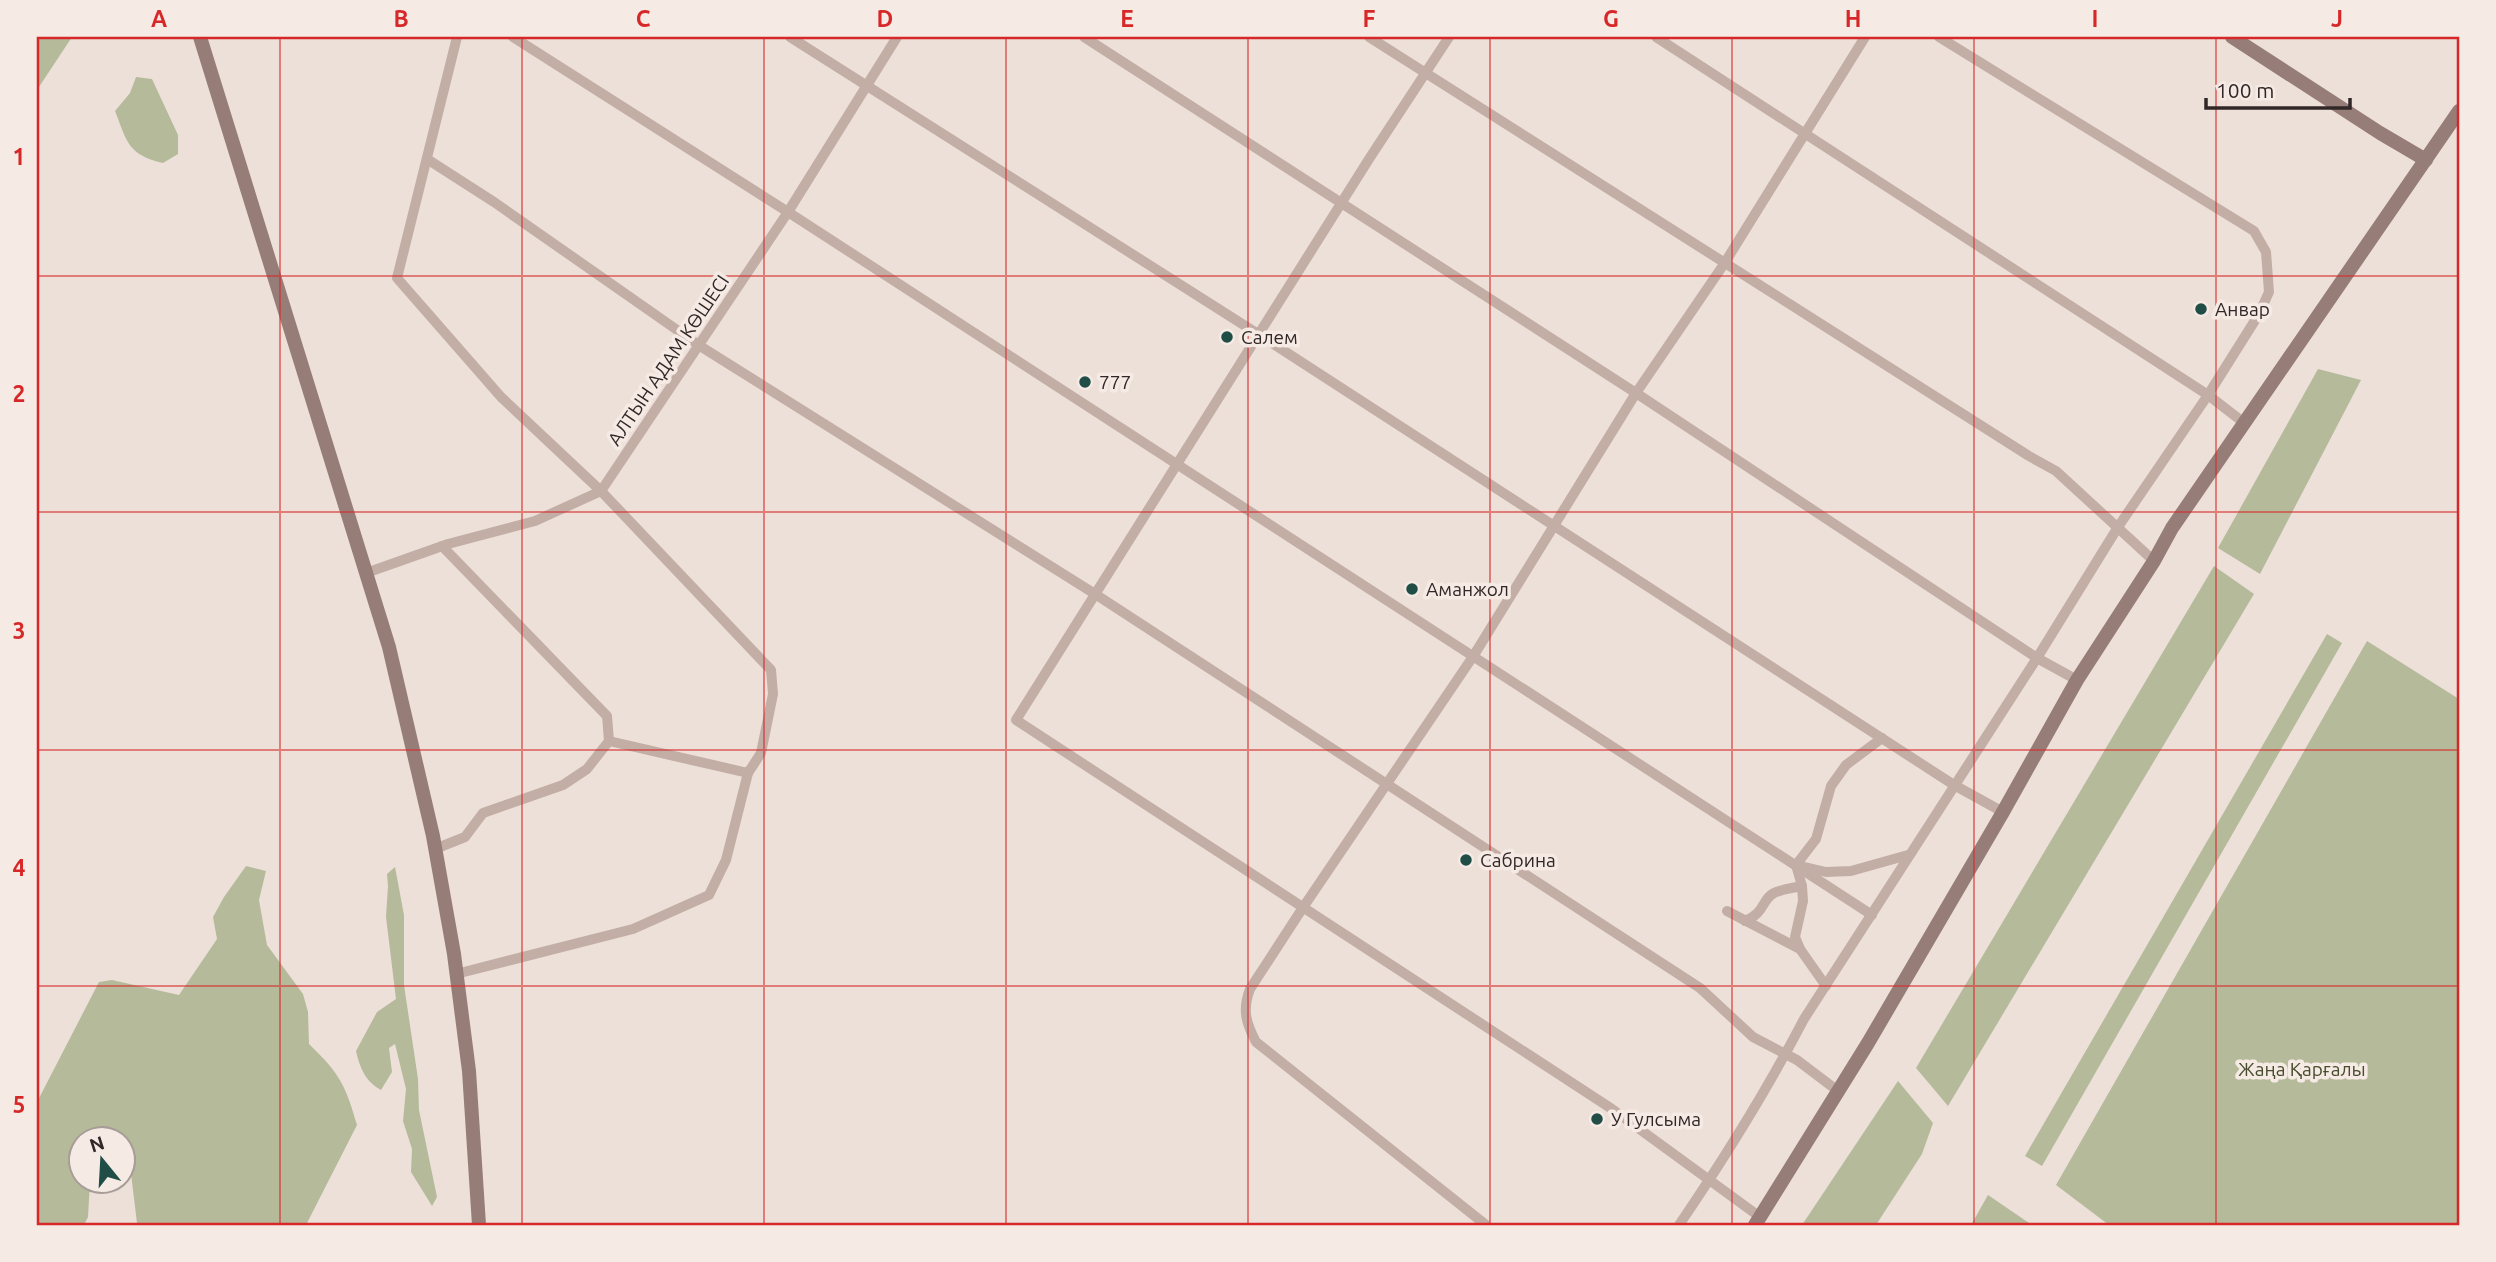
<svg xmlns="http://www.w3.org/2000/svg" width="2496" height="1262" font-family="Ubuntu,sans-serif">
	<rect width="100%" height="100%" fill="#ede0d9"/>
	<g fill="#b5ba9b">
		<path d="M37,37H72L37,90Z"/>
		<path d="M136,77L152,79L178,135V154L163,163C128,155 127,142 115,111L130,93Z"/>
		<path d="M2318,369L2361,380L2260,574L2218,548Z"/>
		<path d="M2214,566L2254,594L1948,1106L1916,1068Z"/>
		<path d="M2327,634L2342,643L2042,1166L2025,1156Z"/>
		<path d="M2367,641L2459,699V1225H2109L2056,1185Z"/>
		<path d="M246,866L266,871L259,900L267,945L303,994L308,1012L309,1044C340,1074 345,1084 357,1125L306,1225H140L137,1223L131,1174L123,1168L122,1140H80V1182H90L88,1217L84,1225H37V1102L99,982L112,980L179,995L217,939L213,917L224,897Z"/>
		<path d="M395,867L404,915V985L418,1079L419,1110L437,1197L432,1206L411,1172L412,1149L403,1121L406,1089L395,1044L389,1048L392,1072L381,1090C365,1081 360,1068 356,1051L377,1012L396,999L386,917L388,886L387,874Z"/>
		<path d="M1898,1081L1933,1123L1922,1154L1876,1225H1802Z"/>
		<path d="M1988,1195L2032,1225H1971Z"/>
	</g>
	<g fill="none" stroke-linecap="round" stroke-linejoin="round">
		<g stroke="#c3aea6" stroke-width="10">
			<path d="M457,37L397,278L501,397L601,491L771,670L773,694L761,753L748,773L609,741"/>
			<path d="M513,37L788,212L1872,915"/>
			<path d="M790,37L1258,334L1954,785L2003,812"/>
			<path d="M1084,37L1636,393L2037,658L2077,680"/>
			<path d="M1369,37L2029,456L2056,471L2154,561"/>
			<path d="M1449,37L1369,159L1016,720L1612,1109L1760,1217"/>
			<path d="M1656,37L2208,395L2243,422"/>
			<path d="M427,159L494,202L700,346L1095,594L1700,988L1753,1037L1797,1060L1838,1091"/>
			<path d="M366,573L448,544L535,521L601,491L788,212L897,37"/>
			<path d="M435,849L465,837L483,813L563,785L587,769L609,741L607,716L442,546"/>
			<path d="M1796,865L1816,839L1831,786L1846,765L1882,738"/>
			<path d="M1727,911L1800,949"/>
			<path d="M1745,921C1766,912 1761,900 1774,893C1782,889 1793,888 1802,886"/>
			<path d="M456,974L633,929L709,895L726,860L748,773"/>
			<path d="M1826,986L1800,949L1795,937L1803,901L1802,886L1796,865L1826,872L1851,871L1908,855"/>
			<path d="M1486,1225L1256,1042C1246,1023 1242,1010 1250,989L1302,909L1474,655L1636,393L1724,264L1865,37"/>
			<path d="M1679,1225C1724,1159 1767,1090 1804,1019L2037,658L2118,527L2208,395L2259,314L2269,292L2266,252L2254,231L1939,37"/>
		</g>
		<g stroke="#977d78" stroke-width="14">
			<path d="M200,37L389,647L433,836L454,954L469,1071L479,1225"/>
			<path d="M2232,37L2380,133L2426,160"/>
			<path d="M1755,1225L1868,1043L2003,812L2077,680L2154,561L2172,528L2459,111"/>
		</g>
	</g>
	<path fill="none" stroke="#d62828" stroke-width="2" stroke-opacity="0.55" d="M280,37V1225M522,37V1225M764,37V1225M1006,37V1225M1248,37V1225M1490,37V1225M1732,37V1225M1974,37V1225M2216,37V1225M37,276H2459M37,512H2459M37,750H2459M37,986H2459"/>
	<g fill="#214d47" stroke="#f6eae4" stroke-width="2.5">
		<circle cx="2201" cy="309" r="7"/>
		<circle cx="1227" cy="337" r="7"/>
		<circle cx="1085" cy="382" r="7"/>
		<circle cx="1412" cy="589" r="7"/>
		<circle cx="1466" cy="860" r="7"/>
		<circle cx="1597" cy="1119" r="7"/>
	</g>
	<g text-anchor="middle" stroke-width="7" stroke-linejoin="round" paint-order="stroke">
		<g font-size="19" fill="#312726" stroke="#f6eae4" text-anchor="start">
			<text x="2215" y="316">Анвар</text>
			<text x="1241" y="344">Салем</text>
			<text x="1099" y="389">777</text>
			<text x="1426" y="596">Аманжол</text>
			<text x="1480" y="867">Сабрина</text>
			<text x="1611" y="1126">У Гулсыма</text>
		</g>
		<g font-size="19" fill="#312726" stroke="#f6eae4">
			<text transform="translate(668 360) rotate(-56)" y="7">АЛТЫН АДАМ КӨШЕСІ</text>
		</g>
		<g font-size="19" fill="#464c2d" stroke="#f6eae4">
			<text x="2302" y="1076">Жаңа Қарғалы</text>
		</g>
	</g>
	<rect width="2496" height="1262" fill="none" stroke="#f6eae4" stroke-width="77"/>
	<g transform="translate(102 1160) rotate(342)"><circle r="33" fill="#f6eae4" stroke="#a79c98" stroke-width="2"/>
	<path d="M0-5L12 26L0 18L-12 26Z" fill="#214d47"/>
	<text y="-10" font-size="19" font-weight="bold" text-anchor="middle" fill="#312726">N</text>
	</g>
	<path d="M2206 98v10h144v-10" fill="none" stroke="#312726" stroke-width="3.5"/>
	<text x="2216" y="98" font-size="21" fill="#312726" stroke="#f6eae4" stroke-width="5" paint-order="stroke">100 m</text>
	<rect x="38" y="38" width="2420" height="1186" fill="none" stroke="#d62828" stroke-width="2.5"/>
	<g font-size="23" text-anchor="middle" font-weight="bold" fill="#d62828">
		<text x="159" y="27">A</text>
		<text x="401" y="27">B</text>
		<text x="643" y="27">C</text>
		<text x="885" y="27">D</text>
		<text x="1127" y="27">E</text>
		<text x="1369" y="27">F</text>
		<text x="1611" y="27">G</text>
		<text x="1853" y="27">H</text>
		<text x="2095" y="27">I</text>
		<text x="2337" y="27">J</text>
		<text x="19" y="165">1</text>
		<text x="19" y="402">2</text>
		<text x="19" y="639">3</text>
		<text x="19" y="876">4</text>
		<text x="19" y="1113">5</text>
	</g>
</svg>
